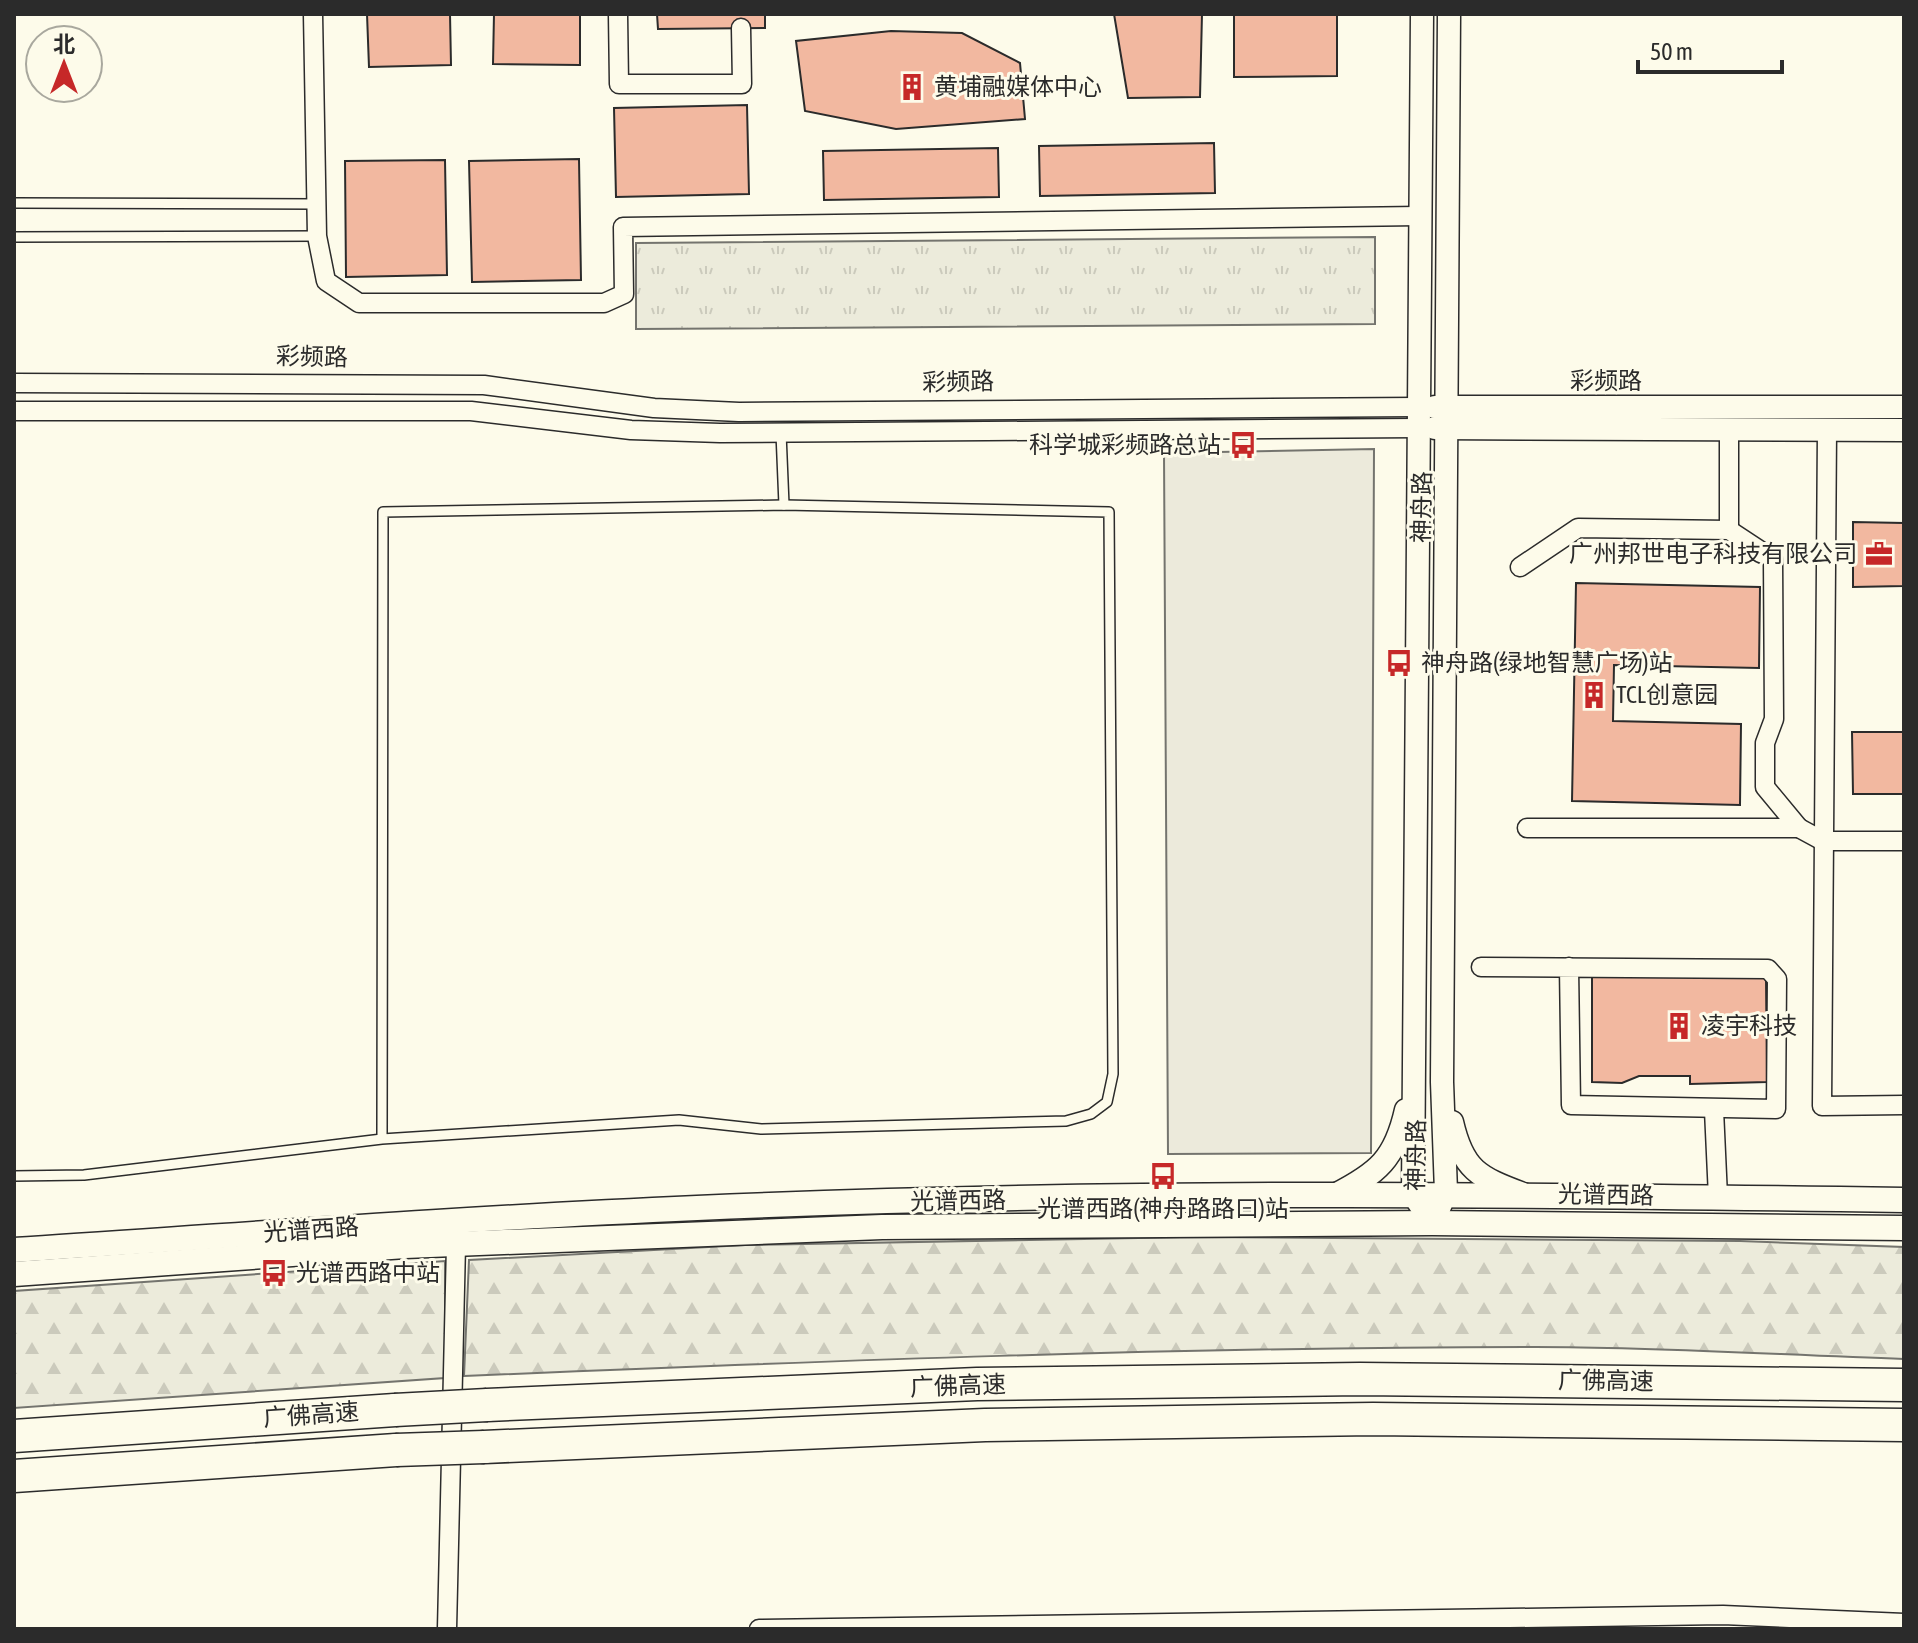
<svg xmlns="http://www.w3.org/2000/svg" width="1918" height="1643" font-family="'Asap Condensed','Noto Sans SC',sans-serif">
	<defs>
		<pattern id="grass-tufts" width="24" height="20" patternUnits="userSpaceOnUse" patternTransform="scale(2)"><rect width="24" height="20" fill="#ecebdb"/><path d="M3 7l-1-3M5 7V3M7 7l1-3M15 17l-1-3M17 17v-4M19 17l1-3" fill="none" stroke="#cbcabc"/></pattern>
		<pattern id="forest-firs" width="22" height="20" patternUnits="userSpaceOnUse" patternTransform="scale(2)"><rect width="22" height="20" fill="#ecebdb"/><path d="M5 1l3.5 6h-7zM16 11l3.5 6h-7z" fill="#cbcabc"/></pattern>
	</defs>
	<rect width="100%" height="100%" fill="#fdfbea"/>
	<path fill="url(#grass-tufts)" stroke="#74746e" stroke-width="2" d="M1375,237V324L636,329V243Z"/>
	<g fill="url(#forest-firs)" stroke="#74746e" stroke-width="2">
		<path d="M1193,1237L1740,1241L1904,1247V1359C1781,1355 1658,1347 1535,1347C1178,1347 821,1361 464,1376L469,1260L745,1245Z"/>
		<path d="M445,1261V1378L14,1408V1291Z"/>
	</g>
	<path fill="#eceadb" stroke="#74746e" stroke-width="2" d="M1374,449L1371,1153L1168,1154L1164,453Z"/>
	<g fill="#f2b8a0" stroke="#2b2b2b" stroke-width="2">
		<path d="M367,14H450L451,65L369,67Z"/>
		<path d="M494,14H580V65L493,64Z"/>
		<path d="M657,14H765V28L658,29Z"/>
		<path d="M1114,14H1202L1200,97L1128,98Z"/>
		<path d="M1234,14H1337V76L1234,77Z"/>
		<path d="M891,31L962,33L1020,63L1025,119L896,129L805,111L796,41Z"/>
		<path d="M747,105L749,194L616,197L614,108Z"/>
		<path d="M1214,143L1215,193L1040,196L1039,146Z"/>
		<path d="M998,148L999,197L824,200L823,151Z"/>
		<path d="M579,159L581,280L472,282L469,161Z"/>
		<path d="M445,160L447,275L346,277L345,161Z"/>
		<path d="M1853,522L1904,523V586L1853,587Z"/>
		<path d="M1576,583L1760,587L1759,668L1614,665L1613,721L1741,724L1740,805L1572,801Z"/>
		<path d="M1852,732H1904V794H1853Z"/>
		<path d="M1592,976L1766,977L1767,1082L1690,1084V1076H1639L1622,1083L1592,1082Z"/>
	</g>
	<g fill="none" stroke-linecap="round" stroke-linejoin="round">
		<g stroke="#2b2b2b" stroke-width="12">
			<g id="service">
				<path d="M14,203L316,204"/>
				<path d="M14,237L317,236"/>
				<path d="M781,433L784,505"/>
				<path d="M14,1176L84,1175L382,1139L679,1120L761,1129L1066,1121L1091,1114L1107,1102L1113,1074L1109,512L784,505L383,512L382,1139"/>
			</g>
		</g>
		<g stroke="#2b2b2b" stroke-width="21">
			<g id="minor">
				<path d="M313,14L317,236L326,281L359,303H604L624,294L623,227L1419,216"/>
				<path d="M618,14L619,84H742L741,28"/>
				<path d="M14,383L484,385L654,408L739,412L1418,407"/>
				<path d="M14,411H471L631,430L720,433L1418,428"/>
				<path d="M1729,430V530"/>
				<path d="M1827,430L1822,1106L1904,1105"/>
				<path d="M1520,567L1578,528L1729,530L1773,559L1774,719L1765,743V787L1799,828H1527"/>
				<path d="M1799,828L1823,841H1904"/>
				<path d="M1481,967L1768,969L1777,979L1776,1109L1571,1105L1569,967"/>
				<path d="M1714,1110L1718,1197"/>
				<path d="M447,1629L456,1245"/>
				<path d="M759,1629L1723,1615L1904,1623"/>
			</g>
		</g>
		<g stroke="#2b2b2b" stroke-width="25">
			<g id="tertiary">
				<path d="M1422,14L1413,1194L1432,1223"/>
				<path d="M1435,407H1904"/>
				<path d="M1435,428L1904,430"/>
				<path d="M1452,1122C1463,1170 1478,1177 1523,1194"/>
				<path d="M1335,1195C1378,1173 1395,1159 1406,1110"/>
				<path d="M1438,1211L1446,1192L1442,1082L1449,14"/>
			</g>
		</g>
		<g stroke="#2b2b2b" stroke-width="27">
			<g id="secondary">
				<path d="M14,1250C242,1235 469,1218 697,1208C1099,1190 1502,1194 1904,1200"/>
				<path d="M14,1274L405,1246L882,1227L1432,1223L1904,1228"/>
			</g>
		</g>
		<g stroke="#2b2b2b" stroke-width="35">
			<g id="motorway">
				<path d="M487,1405L977,1384L1360,1379L1904,1385"/>
				<path d="M14,1436L395,1410"/>
				<path d="M484,1447L985,1425L1373,1419L1904,1425"/>
				<path d="M14,1476L396,1450"/>
			</g>
		</g>
		<use href="#service" stroke="#fdfbea" stroke-width="9"/>
		<use href="#minor" stroke="#fdfbea" stroke-width="18"/>
		<use href="#tertiary" stroke="#fdfbea" stroke-width="22"/>
		<use href="#secondary" stroke="#fdfbea" stroke-width="24"/>
		<use href="#motorway" stroke="#fdfbea" stroke-width="32"/>
		<g stroke="#2b2b2b" stroke-width="35" stroke-linecap="butt">
			<g id="motorway-bridge">
				<path d="M395,1410L487,1405"/>
				<path d="M396,1450L484,1447"/>
			</g>
		</g>
		<use href="#motorway-bridge" stroke="#fdfbea" stroke-width="32"/>
	</g>
	<defs>
		<g id="building-bare" transform="scale(2.16)"><path d="M-4-6H4V6H1V3H-1V6H-4ZM-2.5-4.3h1.7v1.8h-1.7ZM.8-4.3h1.7v1.8H.8ZM-2.5-1h1.7V.8h-1.7ZM.8-1h1.7V.8H.8Z" fill="#c62828" stroke="#fdfbea" stroke-width="2.5" paint-order="stroke"/></g>
		<g id="bus-bare" transform="scale(2.16)"><path d="M-5-6H5V4H4V6H2V4H-2V6H-4V4H-5ZM-3.5-4V0h7V-4ZM-3.5 1.2v1.5H-2V1.2ZM2 1.2v1.5H3.5V1.2Z" fill="#c62828" stroke="#fdfbea" stroke-width="2.5" paint-order="stroke"/></g>
		<g id="office-bare" transform="scale(2.16)"><path d="M-6-3h4V-5.5h4V-3h4V5H-6ZM-1-4.5V-3h2v-1.5ZM-6 0V1H6V0Z" fill="#c62828" stroke="#fdfbea" stroke-width="2.5" paint-order="stroke"/></g>
	</defs>
	<g fill-rule="evenodd">
		<use href="#building-bare" x="912" y="87"/>
		<use href="#bus-bare" x="1243" y="445"/>
		<use href="#office-bare" x="1879" y="554"/>
		<use href="#bus-bare" x="1399" y="663"/>
		<use href="#building-bare" x="1594" y="695"/>
		<use href="#building-bare" x="1679" y="1026"/>
		<use href="#bus-bare" x="1163" y="1176"/>
		<use href="#bus-bare" x="274" y="1273"/>
	</g>
	<g text-anchor="middle" stroke-width="6" stroke-linejoin="round" paint-order="stroke">
		<g font-size="24" fill="#2b2b2b" stroke="#fdfbea" text-anchor="start">
			<text x="934" y="95">黄埔融媒体中心</text>
			<text x="1221" y="453" text-anchor="end">科学城彩频路总站</text>
			<text x="1857" y="562" text-anchor="end">广州邦世电子科技有限公司</text>
			<text x="1421" y="671">神舟路(绿地智慧广场)站</text>
			<text x="1616" y="703">TCL创意园</text>
			<text x="1701" y="1034">凌宇科技</text>
			<text x="1163" y="1217" text-anchor="middle">光谱西路(神舟路路口)站</text>
			<text x="296" y="1281">光谱西路中站</text>
		</g>
		<g font-size="24" fill="#2b2b2b" stroke="#fdfbea">
			<text transform="translate(312 357) rotate(1)" y="8">彩频路</text>
			<text x="1606" y="389">彩频路</text>
			<text transform="translate(958 382) rotate(-1)" y="8">彩频路</text>
			<text transform="translate(1422 507) rotate(-89)" y="8">神舟路</text>
			<text transform="translate(1416 1155) rotate(-89)" y="8">神舟路</text>
			<text transform="translate(1606 1195) rotate(1)" y="8">光谱西路</text>
			<text transform="translate(958 1201) rotate(-1)" y="8">光谱西路</text>
			<text transform="translate(311 1230) rotate(-4)" y="8">光谱西路</text>
			<text transform="translate(1606 1381) rotate(1)" y="8">广佛高速</text>
			<text transform="translate(958 1386) rotate(-2)" y="8">广佛高速</text>
			<text transform="translate(311 1415) rotate(-4)" y="8">广佛高速</text>
		</g>
	</g>
	<rect width="1918" height="1643" fill="none" stroke="#2b2b2b" stroke-width="32"/>
	<g transform="translate(64 64)"><circle r="38" fill="#fdfbea" stroke="#a9a89e" stroke-width="2"/>
	<path d="M0-6L14 30L0 20L-14 30Z" fill="#c62828"/>
	<text y="-12" font-size="22" font-weight="bold" text-anchor="middle" fill="#2b2b2b">北</text>
	</g>
	<path d="M1638 60v12h144v-12" fill="none" stroke="#2b2b2b" stroke-width="4"/>
	<text x="1650" y="60" font-size="24" fill="#2b2b2b" stroke="#fdfbea" stroke-width="6" paint-order="stroke">50 m</text>
</svg>
